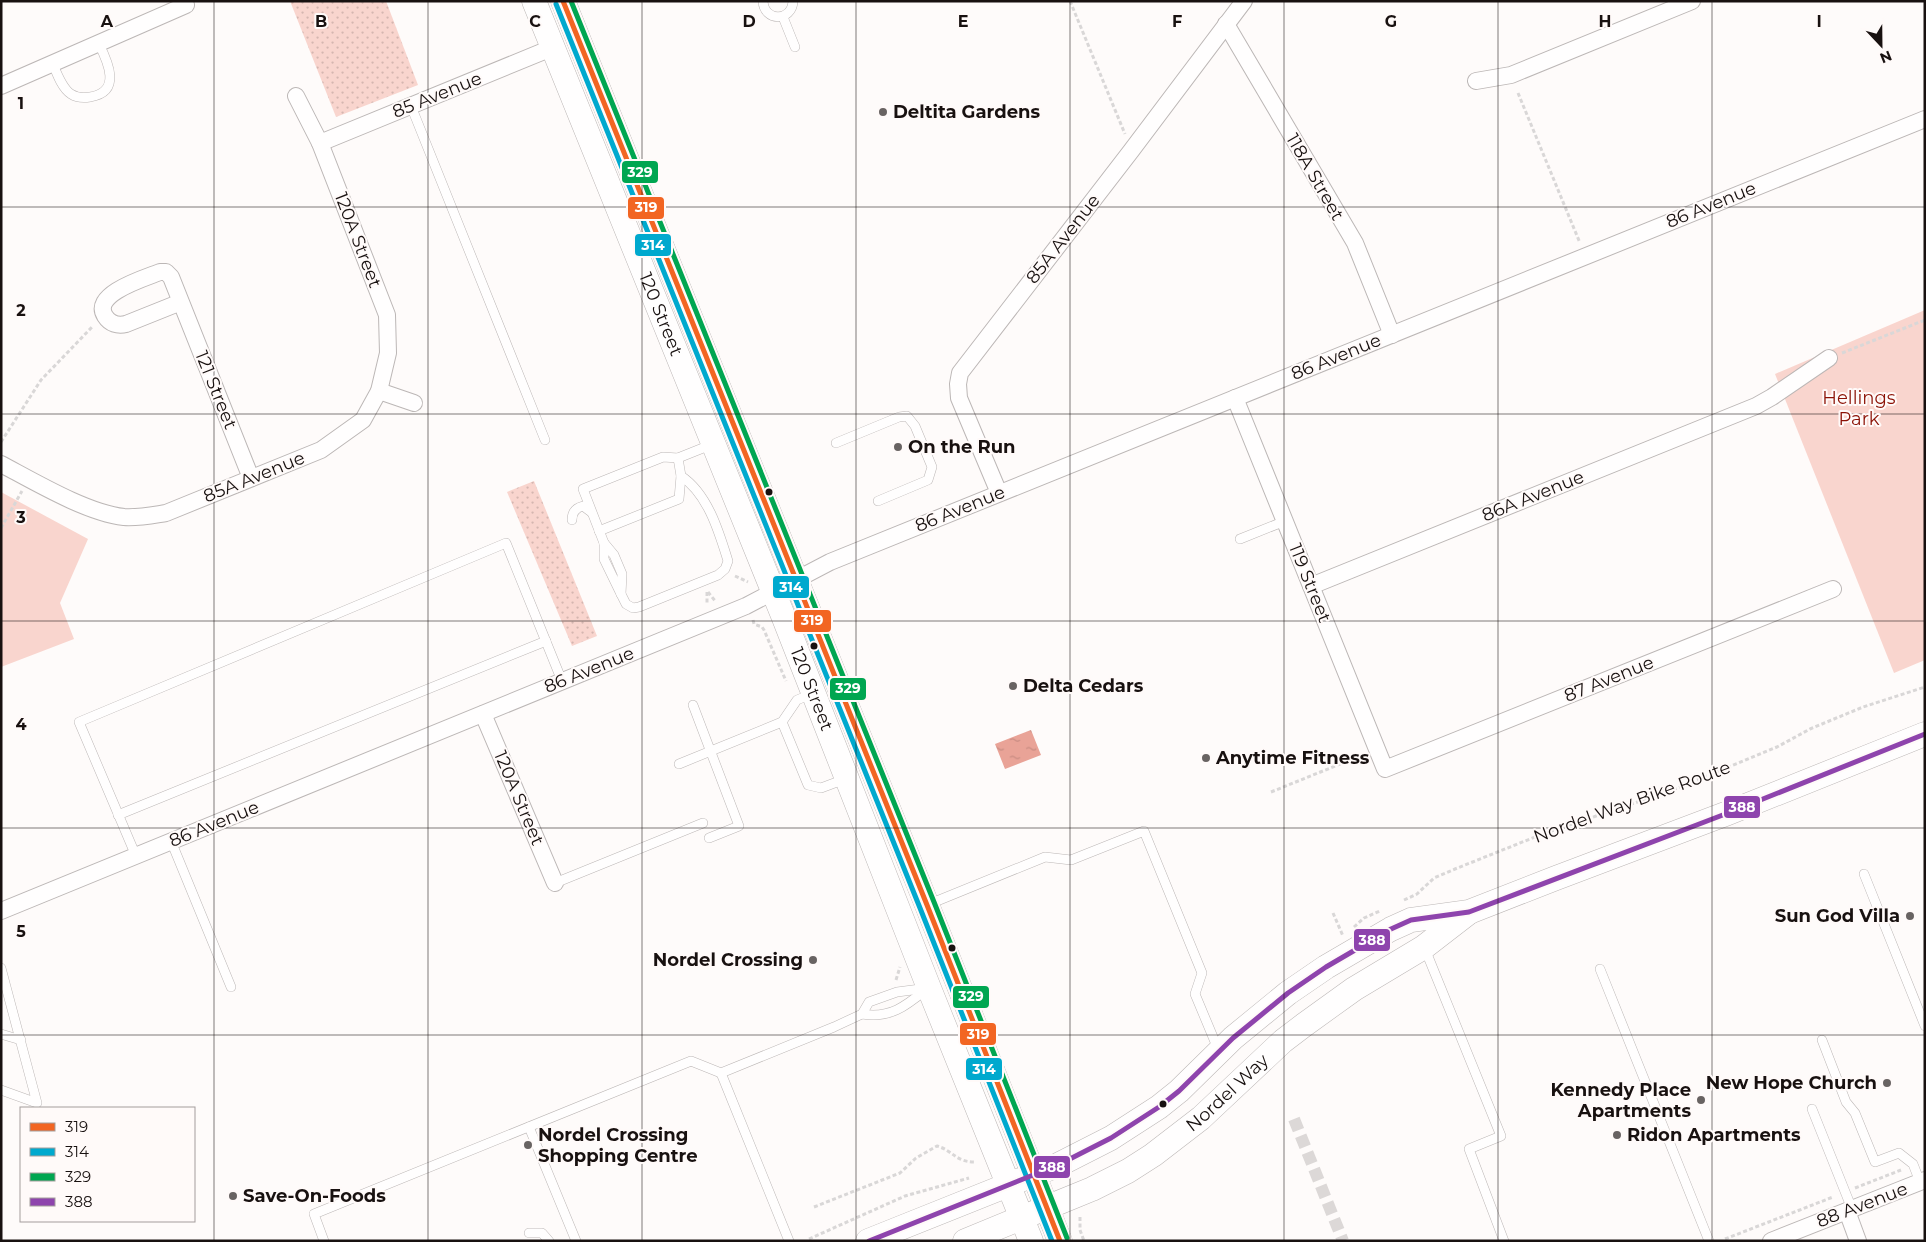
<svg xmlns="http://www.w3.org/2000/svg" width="1926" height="1242" font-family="Montserrat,sans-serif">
	<defs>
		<pattern id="grass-dots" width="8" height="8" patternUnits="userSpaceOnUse" patternTransform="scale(1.25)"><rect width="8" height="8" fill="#f9d5ce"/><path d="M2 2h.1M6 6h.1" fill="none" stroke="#d5b6b0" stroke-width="1.8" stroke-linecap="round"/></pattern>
		<pattern id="water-ripples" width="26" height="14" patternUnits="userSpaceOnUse" patternTransform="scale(1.25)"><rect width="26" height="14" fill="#e9a397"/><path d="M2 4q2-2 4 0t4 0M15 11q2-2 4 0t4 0" fill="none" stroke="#c78b81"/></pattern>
	</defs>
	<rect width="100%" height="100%" fill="#fefbfa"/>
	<g fill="url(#grass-dots)">
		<path d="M290,1H386L418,85L336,117Z"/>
		<path d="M534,481L597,636L572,646L507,492Z"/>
	</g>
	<g fill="#f9d5ce">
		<path d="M1925,310V660L1894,673L1775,374Z"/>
		<path d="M1,492L88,539L60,603L74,639L1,667Z"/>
	</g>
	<path fill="url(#water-ripples)" d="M1031,730L1041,755L1005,769L995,744Z"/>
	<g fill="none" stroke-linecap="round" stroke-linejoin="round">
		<path stroke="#dcd8d7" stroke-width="12" stroke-dasharray="12 6" stroke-linecap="butt" d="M1294,1119L1343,1241"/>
		<g stroke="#bcb7b6" stroke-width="10">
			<g id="service">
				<path d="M763,1C764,22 792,22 793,1"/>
				<path d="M783,17L795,47"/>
				<path d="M53,64C57,74 62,88 71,94C77,98 84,98 90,97C122,92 108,62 99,44"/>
				<path d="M411,106L545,440"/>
				<path d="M836,443L899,417L907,416L915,426L932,467L928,480L878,501"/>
				<path d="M681,476C708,494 719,532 728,561L725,569L718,575L639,607L633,608L626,604L621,594L622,574L614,555L604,543L583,489L663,457L678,458L713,444"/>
				<path d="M572,520C572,513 575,508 583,506L591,512"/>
				<path d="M599,531L679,499L681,476L678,458"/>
				<path d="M1240,539L1285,521"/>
				<path d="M604,543V559L621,594"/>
				<path d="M814,693L797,700L782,722L808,785L821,788L845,779"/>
				<path d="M693,705L739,826L709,838"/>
				<path d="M679,764L782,722"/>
				<path d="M118,815L546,641"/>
				<path d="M171,841L231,987"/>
				<path d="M136,856L79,722L506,543L562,681"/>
				<path d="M1864,874L1925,1026"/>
				<path d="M555,883L703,823"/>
				<path d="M927,905L1045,857L1071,860L1144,831L1202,973L1195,994L1218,1049"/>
				<path d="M1425,949L1501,1136L1469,1149L1504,1241"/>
				<path d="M1,968L37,1103L1,1090"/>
				<path d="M1600,969L1709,1241"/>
				<path d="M862,1014C891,1019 907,1005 928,988"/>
				<path d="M1,1034L21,1040"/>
				<path d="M1822,1040L1846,1102L1855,1113L1875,1162L1899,1153L1913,1164L1920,1182"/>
				<path d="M721,1073L789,1241"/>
				<path d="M1812,1109L1852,1209"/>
				<path d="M529,1127L576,1241"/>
				<path d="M529,1233H542L549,1241"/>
				<path d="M324,1241L314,1214L691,1061L721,1073L834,1027L862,1014L869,1002L897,992L928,988"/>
			</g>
		</g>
		<g stroke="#bcb7b6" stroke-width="18">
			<g id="minor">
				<path d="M1226,24L1355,243L1392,335"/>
				<path d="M1476,81L1511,75L1692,1"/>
				<path d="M1,86L186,5"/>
				<path d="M320,143L554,47"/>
				<path d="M181,302L126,324C118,326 110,324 105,316C91,294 145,278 160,272H166L171,277L251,478"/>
				<path d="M379,391L414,403"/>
				<path d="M1235,398L1385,769L1833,589"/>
				<path d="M1,464C35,482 87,513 124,517C139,518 153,515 166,513L321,450L363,420L379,391L388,353L387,315L320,143L296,96"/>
				<path d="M999,493L959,398L958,384L960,373L1131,151L1244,1"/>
				<path d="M1311,586L1756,406L1772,397L1829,358"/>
				<path d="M483,714L555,883"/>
				<path d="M1,911L746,606L830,562L1925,119"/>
				<path d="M1847,1211L1858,1241"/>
				<path d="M1771,1241L1925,1180"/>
			</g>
		</g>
		<g stroke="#bcb7b6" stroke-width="25">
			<g id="secondary">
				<path id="s1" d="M534,1L784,618L929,988L1031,1241"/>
				<path d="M563,1L927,905L1060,1241"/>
				<path d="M868,1241L1058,1165L1111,1138L1159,1107L1179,1091L1233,1038L1288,993L1326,967L1391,929L1411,920L1469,912L1556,878L1728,813L1925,734"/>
				<path id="s2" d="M965,1241L1092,1189L1128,1171L1153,1155L1201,1118L1283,1041L1304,1025L1354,989L1424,947L1468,913"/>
			</g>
		</g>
		<g stroke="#d9d7d7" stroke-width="3" stroke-dasharray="4 2.5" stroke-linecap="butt">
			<path d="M1070,1L1125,134"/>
			<path d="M1518,93L1580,243"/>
			<path d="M1842,353L1925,320"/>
			<path d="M1,442L41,380L93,326"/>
			<path d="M1,528L22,491"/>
			<path d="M735,576L748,582"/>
			<path d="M707,592V605"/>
			<path d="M708,592L716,602"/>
			<path d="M753,620L754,624L762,627L764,630L786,681"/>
			<path d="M1271,792L1360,756"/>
			<path d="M1404,900L1417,894L1434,878L1455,869L1540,835L1670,791L1777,747L1810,729L1863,707L1925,687"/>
			<path d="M1333,913L1343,936"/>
			<path d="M1354,927L1364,918L1380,911"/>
			<path d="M896,980L900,967"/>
			<path d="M1855,1188L1901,1170"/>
			<path d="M814,1207L900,1173L916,1158L937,1146C954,1151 955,1162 975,1162"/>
			<path d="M1080,1217V1230L1084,1241"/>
			<path d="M809,1239L905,1196L969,1178"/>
			<path d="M1725,1239L1833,1197"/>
		</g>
		<use href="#service" stroke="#fffefe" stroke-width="9"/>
		<use href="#minor" stroke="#fffefe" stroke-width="16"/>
		<use href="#secondary" stroke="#fffefe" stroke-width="24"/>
		<g stroke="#fffaf9" stroke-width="9">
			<path id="bus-1" d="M563,1L927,905L1060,1241"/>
		</g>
		<g stroke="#fffaf9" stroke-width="9">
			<path id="bus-2" d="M556,4L920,908L1052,1241"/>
		</g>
		<g stroke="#fffaf9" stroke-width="9">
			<path id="bus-3" d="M571,1L934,902L1067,1238"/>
		</g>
		<g stroke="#fffaf9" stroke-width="9">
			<path id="bus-4" d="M869,1241L1058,1165L1111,1138L1159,1107L1179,1091L1233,1038L1288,993L1326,967L1391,929L1411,920L1469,912L1728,813L1925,734"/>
		</g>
		<use href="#bus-1" stroke="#f26522" stroke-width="5"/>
		<use href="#bus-2" stroke="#00a9ce" stroke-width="5"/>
		<use href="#bus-3" stroke="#00a651" stroke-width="5"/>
		<use href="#bus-4" stroke="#8e44ad" stroke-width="5"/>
	</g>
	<path fill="none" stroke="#181110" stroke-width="1" stroke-opacity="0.55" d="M214,1V1241M428,1V1241M642,1V1241M856,1V1241M1070,1V1241M1284,1V1241M1498,1V1241M1712,1V1241M1,207H1925M1,414H1925M1,621H1925M1,828H1925M1,1035H1925"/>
	<g fill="#686362" stroke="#fffaf9" stroke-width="2">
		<circle cx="883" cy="112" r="5"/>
		<circle cx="898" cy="447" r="5"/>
		<circle cx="1013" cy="686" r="5"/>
		<circle cx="1206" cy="758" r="5"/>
		<circle cx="1910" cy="916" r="5"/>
		<circle cx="813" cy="960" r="5"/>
		<circle cx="1887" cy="1083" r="5"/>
		<circle cx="1701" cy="1100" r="5"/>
		<circle cx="1617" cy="1135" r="5"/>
		<circle cx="528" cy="1145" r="5"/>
		<circle cx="233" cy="1196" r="5"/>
	</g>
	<g fill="#181110" stroke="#fffaf9" stroke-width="2">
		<circle cx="769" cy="492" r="4.5"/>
		<circle cx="814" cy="646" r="4.5"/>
		<circle cx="952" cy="948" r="4.5"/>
		<circle cx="1163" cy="1104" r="4.5"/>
	</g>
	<g text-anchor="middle" stroke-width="4" stroke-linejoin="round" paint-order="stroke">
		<g font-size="18" fill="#181110" stroke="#fffaf9">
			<text transform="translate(437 95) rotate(-22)" y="6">85 Avenue</text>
			<text transform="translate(1315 177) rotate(60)" y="6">118A Street</text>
			<text transform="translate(1711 205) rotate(-22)" y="6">86 Avenue</text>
			<text transform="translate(1063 239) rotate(-52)" y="6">85A Avenue</text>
			<text transform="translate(358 240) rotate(69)" y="6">120A Street</text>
			<text dy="6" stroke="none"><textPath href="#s1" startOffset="338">120 Street</textPath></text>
			<text transform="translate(1336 357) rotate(-22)" y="6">86 Avenue</text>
			<text transform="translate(216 390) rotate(68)" y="6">121 Street</text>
			<text transform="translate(254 477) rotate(-22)" y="6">85A Avenue</text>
			<text transform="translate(1533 496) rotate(-22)" y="6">86A Avenue</text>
			<text transform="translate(960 509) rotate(-22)" y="6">86 Avenue</text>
			<text transform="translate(1310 583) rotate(68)" y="6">119 Street</text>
			<text transform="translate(589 670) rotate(-22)" y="6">86 Avenue</text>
			<text transform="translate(1609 679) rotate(-22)" y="6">87 Avenue</text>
			<text dy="6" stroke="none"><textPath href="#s1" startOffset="742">120 Street</textPath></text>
			<text transform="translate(519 798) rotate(67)" y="6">120A Street</text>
			<text transform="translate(1632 802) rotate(-20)" y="6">Nordel Way Bike Route</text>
			<text transform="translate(214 824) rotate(-22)" y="6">86 Avenue</text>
			<text dy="6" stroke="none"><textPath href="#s2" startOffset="304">Nordel Way</textPath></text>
			<text transform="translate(1862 1205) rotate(-21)" y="6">88 Avenue</text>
		</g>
		<g font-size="18" font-weight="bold" fill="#181110" stroke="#fffaf9" text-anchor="start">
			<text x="893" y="118">Deltita Gardens</text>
			<text x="908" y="453">On the Run</text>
			<text x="1023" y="692">Delta Cedars</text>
			<text x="1216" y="764">Anytime Fitness</text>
			<text x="1900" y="922" text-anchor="end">Sun God Villa</text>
			<text x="803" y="966" text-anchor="end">Nordel Crossing</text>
			<text x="1877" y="1089" text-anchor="end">New Hope Church</text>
			<text x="1691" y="1096" text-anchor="end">Kennedy Place<tspan x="1691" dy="21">Apartments</tspan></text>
			<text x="538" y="1141">Nordel Crossing<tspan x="538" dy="21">Shopping Centre</tspan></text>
			<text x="1627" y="1141">Ridon Apartments</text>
			<text x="243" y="1202">Save-On-Foods</text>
		</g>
		<g font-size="18" fill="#8b1105" stroke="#fffaf9">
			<text x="1859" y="404">Hellings<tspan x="1859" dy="21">Park</tspan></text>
		</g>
	</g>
	<g font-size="16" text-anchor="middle" font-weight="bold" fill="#181110" stroke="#fffaf9" stroke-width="4" stroke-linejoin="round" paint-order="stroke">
		<text x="107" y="27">A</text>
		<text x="321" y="27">B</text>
		<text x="535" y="27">C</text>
		<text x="749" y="27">D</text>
		<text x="963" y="27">E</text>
		<text x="1177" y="27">F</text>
		<text x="1391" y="27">G</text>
		<text x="1605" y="27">H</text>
		<text x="1819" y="27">I</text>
		<text x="21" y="109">1</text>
		<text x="21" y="316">2</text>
		<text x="21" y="523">3</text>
		<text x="21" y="730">4</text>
		<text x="21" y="937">5</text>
	</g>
	<g stroke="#fffaf9" stroke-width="2">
		<rect x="621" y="160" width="38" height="24" rx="5" fill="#00a651"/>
		<rect x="627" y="196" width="38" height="24" rx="5" fill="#f26522"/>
		<rect x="634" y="233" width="38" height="24" rx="5" fill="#00a9ce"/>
		<rect x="772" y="575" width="38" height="24" rx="5" fill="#00a9ce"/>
		<rect x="793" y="609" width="39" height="24" rx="5" fill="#f26522"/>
		<rect x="829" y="677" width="38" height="24" rx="5" fill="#00a651"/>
		<rect x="1723" y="795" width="38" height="24" rx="5" fill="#8e44ad"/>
		<rect x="1353" y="928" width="38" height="24" rx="5" fill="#8e44ad"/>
		<rect x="952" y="985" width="38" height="24" rx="5" fill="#00a651"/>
		<rect x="959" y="1022" width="38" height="24" rx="5" fill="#f26522"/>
		<rect x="965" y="1057" width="38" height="24" rx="5" fill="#00a9ce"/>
		<rect x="1033" y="1155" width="38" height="24" rx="5" fill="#8e44ad"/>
	</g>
	<g font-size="14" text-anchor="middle" font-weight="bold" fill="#fff">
		<text x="640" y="177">329</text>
		<text x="646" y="212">319</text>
		<text x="653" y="250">314</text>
		<text x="791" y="592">314</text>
		<text x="812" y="625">319</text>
		<text x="848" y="693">329</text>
		<text x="1742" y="812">388</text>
		<text x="1372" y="945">388</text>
		<text x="971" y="1001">329</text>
		<text x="978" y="1039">319</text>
		<text x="984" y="1074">314</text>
		<text x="1052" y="1172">388</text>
	</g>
	<rect width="1926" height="1242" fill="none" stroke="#181110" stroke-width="5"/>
	<rect x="20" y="1107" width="175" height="115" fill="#fffaf9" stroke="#a39d9c"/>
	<rect x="30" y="1123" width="25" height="8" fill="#f26522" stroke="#a39d9c"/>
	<text x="65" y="1132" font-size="15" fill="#181110">319</text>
	<rect x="30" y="1148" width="25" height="8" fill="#00a9ce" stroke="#a39d9c"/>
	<text x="65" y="1157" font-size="15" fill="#181110">314</text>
	<rect x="30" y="1173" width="25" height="8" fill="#00a651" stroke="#a39d9c"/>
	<text x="65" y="1182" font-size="15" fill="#181110">329</text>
	<rect x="30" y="1198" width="25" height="8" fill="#8e44ad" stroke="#a39d9c"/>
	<text x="65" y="1207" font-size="15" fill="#181110">388</text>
	<g transform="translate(1881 45) rotate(158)" stroke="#fffaf9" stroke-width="4" paint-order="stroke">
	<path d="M0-4L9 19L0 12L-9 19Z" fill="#181110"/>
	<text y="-8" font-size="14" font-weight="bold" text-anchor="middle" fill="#181110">N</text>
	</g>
</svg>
